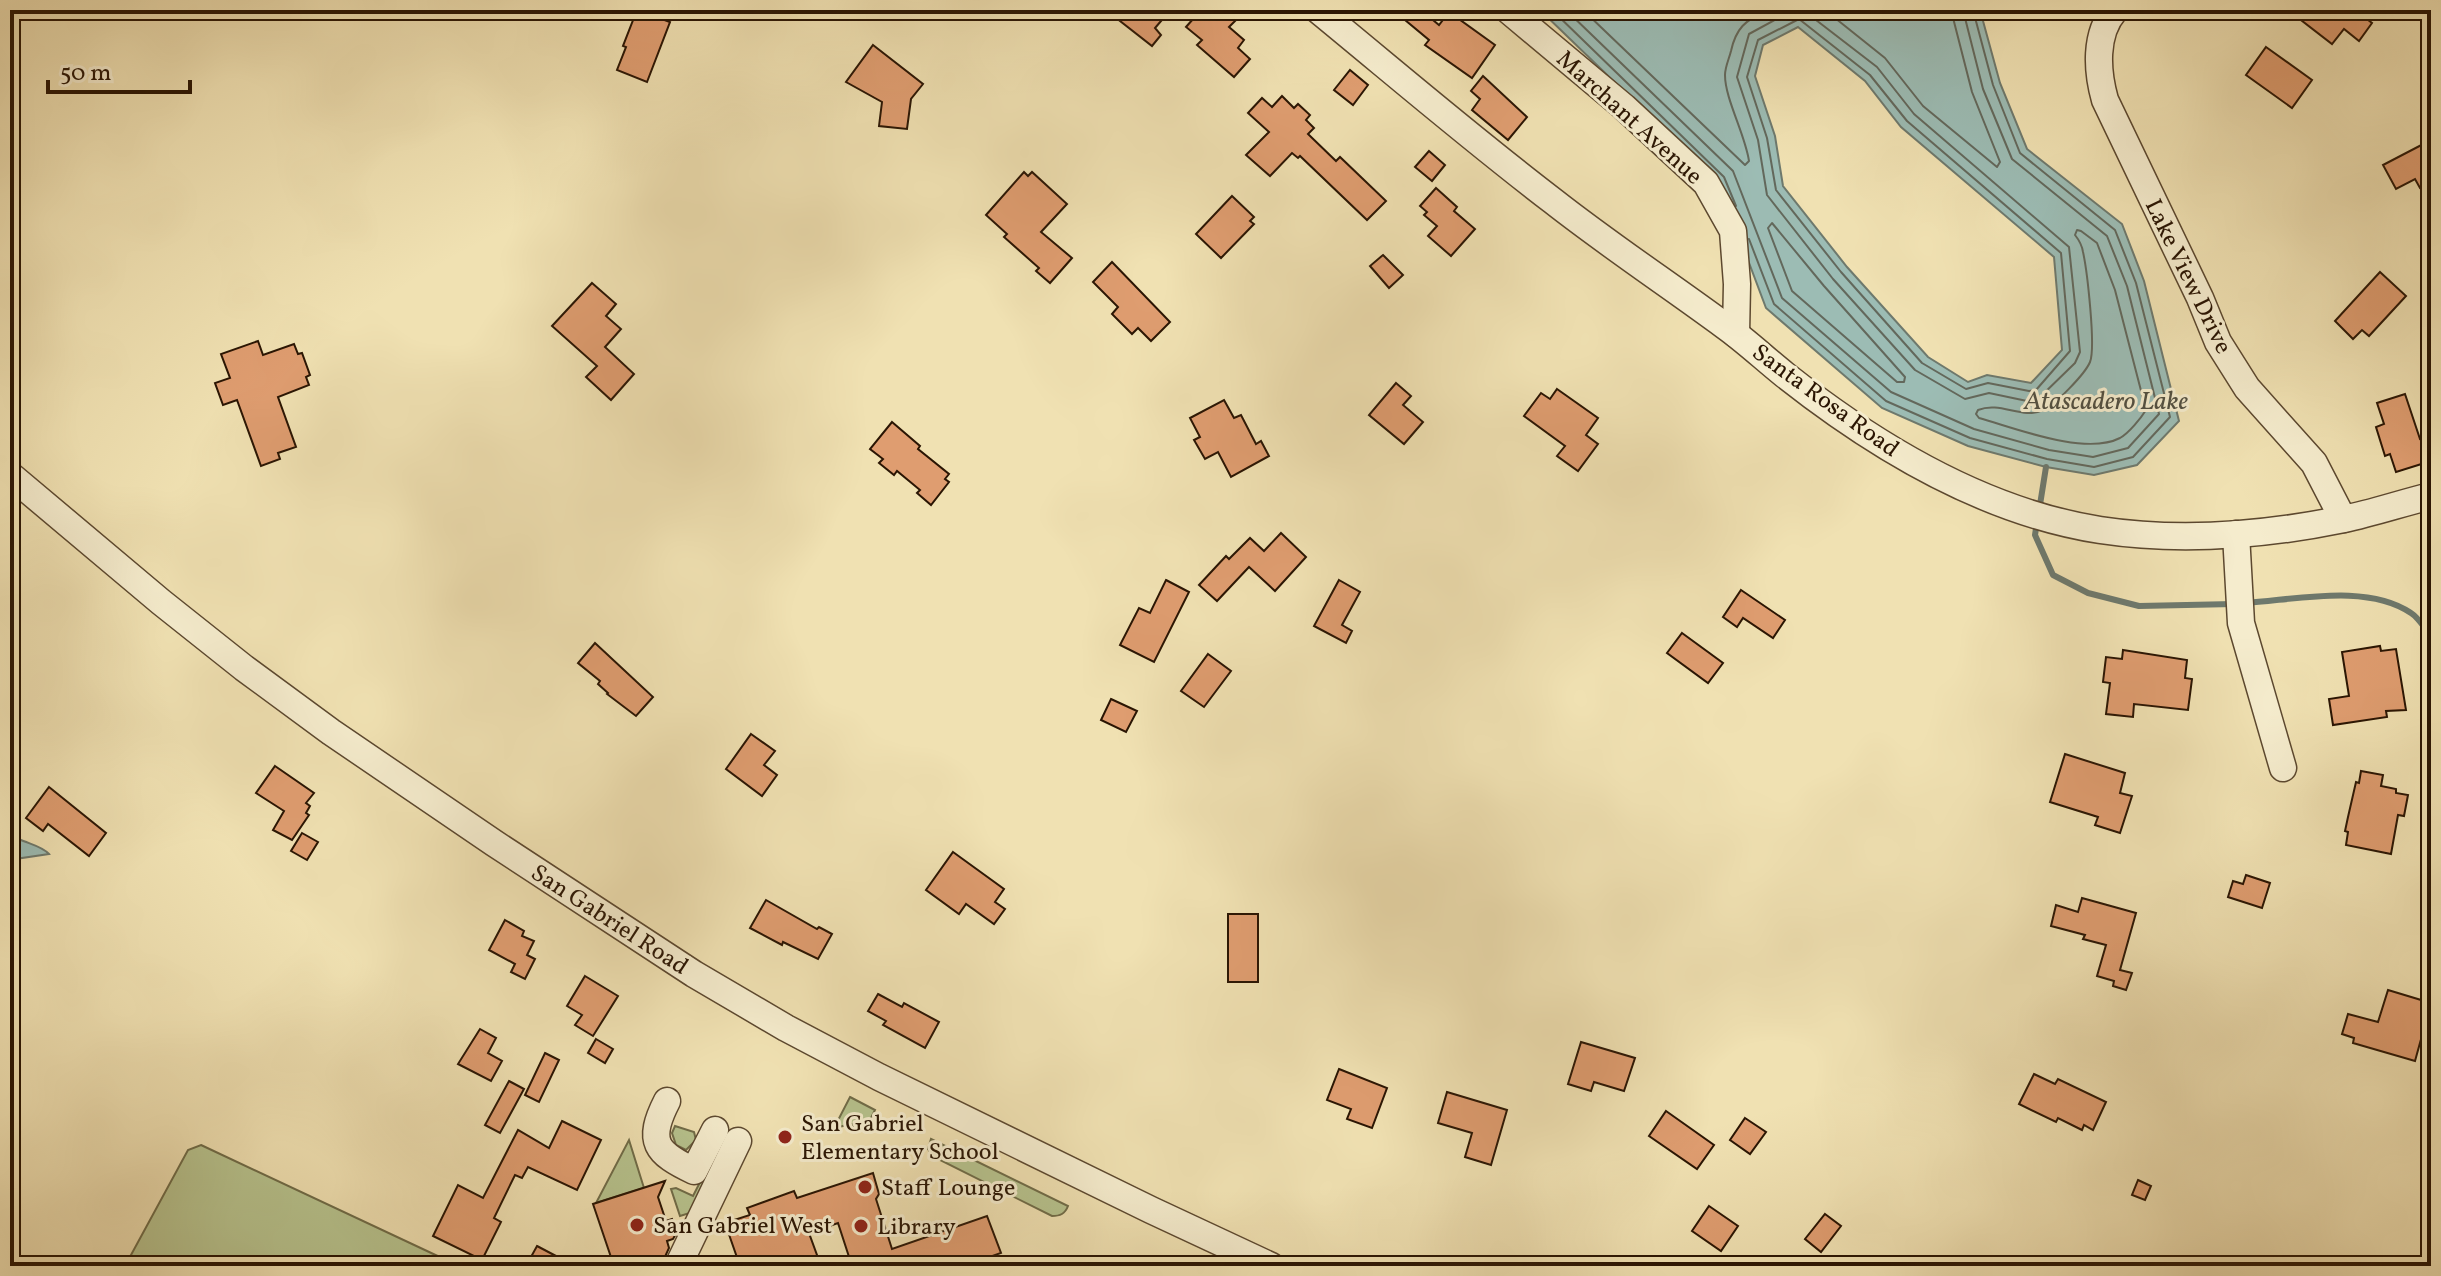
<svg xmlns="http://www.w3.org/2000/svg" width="2441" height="1276" font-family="Vollkorn,serif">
	<rect width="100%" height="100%" fill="#f0e1b2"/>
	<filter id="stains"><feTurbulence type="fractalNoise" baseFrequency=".0025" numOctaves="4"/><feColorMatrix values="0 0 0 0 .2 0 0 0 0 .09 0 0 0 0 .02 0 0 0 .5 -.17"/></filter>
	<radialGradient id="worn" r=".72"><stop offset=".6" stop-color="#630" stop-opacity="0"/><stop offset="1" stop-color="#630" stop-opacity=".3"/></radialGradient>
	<g fill="#b7c38e" stroke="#706c48" stroke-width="2">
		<path d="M850,1097L875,1110L866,1128L856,1132L852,1124L834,1128Z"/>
		<path d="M675,1126L694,1132L696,1140L686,1150L676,1145L672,1133Z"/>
		<path d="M931,1139L1068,1206C1065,1214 1060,1216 1052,1216L934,1157L928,1149Z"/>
		<path d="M629,1140L644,1188L596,1203Z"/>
		<path d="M201,1145L459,1266H125L188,1150Z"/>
		<path d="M718,1147H722L693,1212L680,1216L671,1189L676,1188L693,1196Z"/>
	</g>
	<g fill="#9cbcb4" stroke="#6e796d" stroke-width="2" fill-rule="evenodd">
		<path d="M1540,10H1980L2000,83L2027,149L2122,224L2144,281L2179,421L2137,465L2094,475L2046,467L1968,446L1882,408L1766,308L1719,183ZM1798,27L1865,81L1901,127L2054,257L2062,350L2031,383L1987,375L1968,382L1928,357L1847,267L1783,186L1775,136L1755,76L1763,45Z"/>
		<path d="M19,839C29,844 42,846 49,854L15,859L14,841Z"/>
	</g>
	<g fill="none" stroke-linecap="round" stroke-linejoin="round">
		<g stroke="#63685c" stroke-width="2">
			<path d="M1552,10L1724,177L1736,206"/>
			<path d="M1566,10L1733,171L1782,298L1891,392L1974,429L2049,450L2093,457L2128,448L2159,414L2127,286L2107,236L2012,159L1983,89L1963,10"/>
			<path d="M1583,10L1745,165L1749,161C1745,134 1725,99 1725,75C1725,67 1729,59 1731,51C1736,28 1745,21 1766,10"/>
			<path d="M1793,10L1749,34L1737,77L1758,140L1767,195L1833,279L1915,370L1965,399L1989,393L2027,401L2037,400L2075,363L2080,352L2069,247L1914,114L1877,67L1803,10"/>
			<path d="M1825,10L1885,58L1923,106L1997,167L2000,162L1972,92L1951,10"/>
			<path d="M1799,19L1870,75L1907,121L2061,253L2070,351L2036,390L2029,391L1988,383L1966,389L1922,363L1841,272L1776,190L1767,138L1747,77L1758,40Z"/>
			<path d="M1772,223L1824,286L1905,377L1904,382H1897L1792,291L1768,228Z"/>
			<path d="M2077,230L2081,231L2097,243L2115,290L2146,410C2141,418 2129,433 2120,438C2085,456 2015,428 1979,418L1976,414L1978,410C2001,401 2022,420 2043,410C2055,405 2085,374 2090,362C2096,347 2087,270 2083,252C2082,245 2079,240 2075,235Z"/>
			<path d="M1749,239L1774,304L1886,401L1970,438L2047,459L2094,467L2133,457L2170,417L2136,283L2115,230L2020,153L1993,85L1973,10"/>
		</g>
		<g stroke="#6e796d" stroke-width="6">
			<path d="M2039,511L2046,467"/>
			<path d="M2037,522L2035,535L2053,575L2088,593L2139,606L2234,604"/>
			<path d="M2245,603C2295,600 2367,583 2411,613C2419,618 2425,629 2431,636"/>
		</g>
	</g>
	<g fill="#df9d70" stroke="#2a1503" stroke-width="2">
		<path d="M637,10L670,22L647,82L617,70L626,47L623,46Z"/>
		<path d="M1106,10H1148L1161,21L1155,28L1161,35L1152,46Z"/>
		<path d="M1201,10H1223L1235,21L1229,27L1244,40L1238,48L1250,59L1234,77L1197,45L1202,40L1186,27Z"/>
		<path d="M1393,10H1421L1439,25L1449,12L1495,45L1472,78L1425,45L1429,40Z"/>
		<path d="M2288,10H2355L2372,23L2359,41L2344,29L2332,44Z"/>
		<path d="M873,45L923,84L911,99L907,129L879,126L882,102L846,82Z"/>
		<path d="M2266,47L2312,80L2292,108L2246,75Z"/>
		<path d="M1350,70L1368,85L1353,105L1334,90Z"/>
		<path d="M1483,76L1527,117L1508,140L1472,110L1480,99L1471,91Z"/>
		<path d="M1282,96L1294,108L1298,104L1310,115L1306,120L1314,128L1308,134L1336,161L1340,157L1386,201L1367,220L1300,156L1298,158L1292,153L1270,176L1246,155L1269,132L1248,113L1262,98L1272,107Z"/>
		<path d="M2431,140V183L2420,188L2415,179L2396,189L2383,165Z"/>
		<path d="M1429,151L1445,165L1432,181L1415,167Z"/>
		<path d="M1024,172L1028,176L1032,172L1067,204L1041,232L1072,258L1050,283L1036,271L1039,268L1004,237L1007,234L986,215Z"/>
		<path d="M1436,188L1457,207L1454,211L1475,229L1451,256L1428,236L1437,226L1424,215L1427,212L1420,206Z"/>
		<path d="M1232,196L1254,217L1250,221L1254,224L1221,258L1196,234Z"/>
		<path d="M1383,255L1403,275L1389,288L1370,266Z"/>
		<path d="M1112,262L1170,322L1151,341L1138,328L1132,334L1112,314L1118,307L1093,282Z"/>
		<path d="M2380,272L2406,296L2369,336L2362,330L2353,339L2335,321Z"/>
		<path d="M592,283L616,304L606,316L621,329L605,347L634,374L611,400L586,377L597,366L552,326Z"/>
		<path d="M258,341L263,355L294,344L298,354L302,353L310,375L306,377L309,385L278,397L296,447L278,453L280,459L261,466L237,400L223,405L215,383L230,378L221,354Z"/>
		<path d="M1396,383L1411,396L1403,405L1423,422L1404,444L1369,415Z"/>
		<path d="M1557,389L1598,418L1586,435L1598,444L1578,471L1557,456L1565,446L1524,416L1541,393L1550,399Z"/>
		<path d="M2405,394L2420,439L2426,437L2431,461L2396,472L2390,454L2385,456L2376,427L2384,424L2377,403Z"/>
		<path d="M1224,400L1234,418L1241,415L1256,444L1261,441L1269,456L1231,477L1218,452L1205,459L1194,440L1200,437L1190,418Z"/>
		<path d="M892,422L920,446L918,449L949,474L945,479L949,482L931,505L917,493L920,490L897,471L894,475L879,463L883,459L870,449Z"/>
		<path d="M1281,533L1306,557L1275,591L1249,567L1217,601L1199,585L1226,556L1229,559L1250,538L1264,551Z"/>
		<path d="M1166,580L1189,592L1154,662L1120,645L1139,608L1150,613Z"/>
		<path d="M1339,580L1360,592L1342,625L1352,631L1346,643L1314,626Z"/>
		<path d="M1741,590L1785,620L1773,638L1743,618L1737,627L1723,617Z"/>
		<path d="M1682,633L1723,663L1708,683L1667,653Z"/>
		<path d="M595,643L653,697L636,716L607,694L608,693L598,684L600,681L578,663Z"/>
		<path d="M2380,646L2381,651L2396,649L2406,710L2386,711L2387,717L2333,725L2329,699L2349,696L2342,652Z"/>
		<path d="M2123,650L2187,660L2185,678L2192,679L2188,710L2134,704L2133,717L2106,714L2110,683L2103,682L2106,657L2122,659Z"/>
		<path d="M1208,654L1231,671L1204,707L1181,691Z"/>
		<path d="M1111,699L1137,711L1126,732L1101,720Z"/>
		<path d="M751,734L775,751L764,765L777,775L762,796L726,769Z"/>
		<path d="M2065,754L2125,773L2120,793L2132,796L2120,833L2095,825L2098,817L2050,802Z"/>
		<path d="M275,766L314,793L306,803L310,806L306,813L309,815L292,840L273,830L284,811L256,793Z"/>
		<path d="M2361,771L2383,775L2381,786L2396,789V793L2408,795L2404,816L2398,815L2391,854L2346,845L2348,832L2345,831L2348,817L2356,782L2359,783Z"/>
		<path d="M49,787L106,833L89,856L48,824L43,831L26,818Z"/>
		<path d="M302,833L318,842L307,860L291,851Z"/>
		<path d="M953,852L1004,889L995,902L1005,909L994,924L966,904L959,914L926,890Z"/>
		<path d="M2246,875L2270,883L2262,908L2228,897L2233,881L2243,884Z"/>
		<path d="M2082,898L2136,913L2120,970L2132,973L2126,990L2113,986L2114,981L2097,976L2106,945L2083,939L2085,935L2051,926L2056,905L2078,912Z"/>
		<path d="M766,900L817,929L819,927L832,934L818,959L783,942L782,945L750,928Z"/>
		<rect x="1228" y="914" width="30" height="68"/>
		<path d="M505,920L524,931L522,936L534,941L527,955L535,959L525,979L511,972L515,964L489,950Z"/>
		<path d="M585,976L618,996L593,1036L575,1025L582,1015L567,1006Z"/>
		<path d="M2388,990L2431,1003L2415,1061L2353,1043L2354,1038L2342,1034L2348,1014L2378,1022Z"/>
		<path d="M878,994L902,1007L904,1003L939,1022L925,1048L883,1025L886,1021L868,1011Z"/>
		<path d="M480,1029L496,1038L488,1053L502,1061L491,1081L458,1064Z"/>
		<path d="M596,1039L613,1049L605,1063L588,1053Z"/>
		<path d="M1581,1042L1635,1058L1624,1091L1594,1082L1591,1091L1568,1084Z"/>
		<path d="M545,1053L559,1060L539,1102L525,1095Z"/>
		<path d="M1339,1069L1387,1088L1372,1128L1347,1119L1351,1109L1327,1100Z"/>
		<path d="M2034,1074L2055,1084L2058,1079L2106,1102L2093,1130L2084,1125L2082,1130L2058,1118L2056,1122L2019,1104Z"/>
		<path d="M509,1081L524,1089L500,1133L485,1125Z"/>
		<path d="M1447,1092L1507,1110L1491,1165L1465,1157L1472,1133L1438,1123Z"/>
		<path d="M1666,1111L1714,1145L1697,1169L1649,1136Z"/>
		<path d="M1745,1118L1766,1132L1750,1154L1730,1140Z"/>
		<path d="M562,1121L601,1140L577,1190L528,1167L522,1178L515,1175L494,1218L501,1222L482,1260L433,1236L458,1185L483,1198L518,1130L549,1148Z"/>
		<path d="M873,1173L879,1194L876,1199L892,1249L987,1216L1001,1253L964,1266H852L838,1223L809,1233L821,1266H740L725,1223L750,1215L747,1208L794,1191L797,1198Z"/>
		<path d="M2138,1180L2151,1186L2145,1200L2132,1195Z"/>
		<path d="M665,1181L658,1197L666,1221L672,1219L677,1232L673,1239L667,1241L669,1248L664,1259L644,1266H614L593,1204Z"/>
		<path d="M1709,1206L1738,1226L1721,1251L1692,1231Z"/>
		<path d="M1825,1214L1841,1226L1821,1252L1805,1239Z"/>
		<path d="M537,1246L575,1266H526Z"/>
	</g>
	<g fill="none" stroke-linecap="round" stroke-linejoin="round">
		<g stroke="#5c482f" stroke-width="29">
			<g id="minor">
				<path d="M1318,10C1396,74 1473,140 1553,201C1609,245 1668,284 1725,326C1746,341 1765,359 1785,375C1876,447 1984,512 2100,530C2179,542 2266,535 2344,519C2373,513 2402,503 2431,496"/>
				<path d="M1508,10L1624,107L1706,183L1733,231L1737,284L1736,334"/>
				<path d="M2115,10C2094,34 2097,72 2105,100L2200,298L2218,342L2247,388L2314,463L2343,519"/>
				<path d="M10,475L161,602L244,668L331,732L494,843L694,974L786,1028L879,1077L1151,1210L1271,1266"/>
				<path d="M2236,534L2241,623L2283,768"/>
				<path d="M667,1101C646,1142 656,1153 694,1171L715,1130"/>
				<path d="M678,1266L738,1141"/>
			</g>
		</g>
		<use href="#minor" stroke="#f5eccd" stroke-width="26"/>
	</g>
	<g fill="#8f2418" stroke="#f5eccd" stroke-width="3">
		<circle cx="785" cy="1137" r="8"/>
		<circle cx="865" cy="1187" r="8"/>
		<circle cx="637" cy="1225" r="8"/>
		<circle cx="861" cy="1226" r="8"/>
	</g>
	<g text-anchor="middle" stroke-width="6" stroke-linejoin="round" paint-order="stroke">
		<g font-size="24" fill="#2a1503" stroke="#f5eccd">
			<text transform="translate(1630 117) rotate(42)" y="8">Marchant Avenue</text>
			<text transform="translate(2189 276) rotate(64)" y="8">Lake View Drive</text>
			<text transform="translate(1826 400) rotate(36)" y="8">Santa Rosa Road</text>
			<text transform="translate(610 919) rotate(33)" y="8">San Gabriel Road</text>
		</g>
		<g font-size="24" fill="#2a1503" stroke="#f5eccd" text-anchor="start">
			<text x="801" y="1131">San Gabriel<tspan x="801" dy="28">Elementary School</tspan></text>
			<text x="881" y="1195">Staff Lounge</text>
			<text x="653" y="1233">San Gabriel West</text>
			<text x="877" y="1234">Library</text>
		</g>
		<g font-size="26" font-style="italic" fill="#524f41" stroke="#f5eccd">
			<text x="2106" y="409">Atascadero Lake</text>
		</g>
	</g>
	<rect width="2441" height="1276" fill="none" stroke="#f0e1b2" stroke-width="40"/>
	<rect x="12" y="12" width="2417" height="1252" fill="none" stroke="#2a1503" stroke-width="4"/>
	<rect x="20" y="20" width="2401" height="1236" fill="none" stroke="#2a1503" stroke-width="2"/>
	<path d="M48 80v12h142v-12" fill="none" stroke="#2a1503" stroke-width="4"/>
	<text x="60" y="80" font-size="24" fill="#2a1503" stroke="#f5eccd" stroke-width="6" paint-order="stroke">50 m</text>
	<rect width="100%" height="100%" filter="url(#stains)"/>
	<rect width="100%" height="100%" fill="url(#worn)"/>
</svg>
